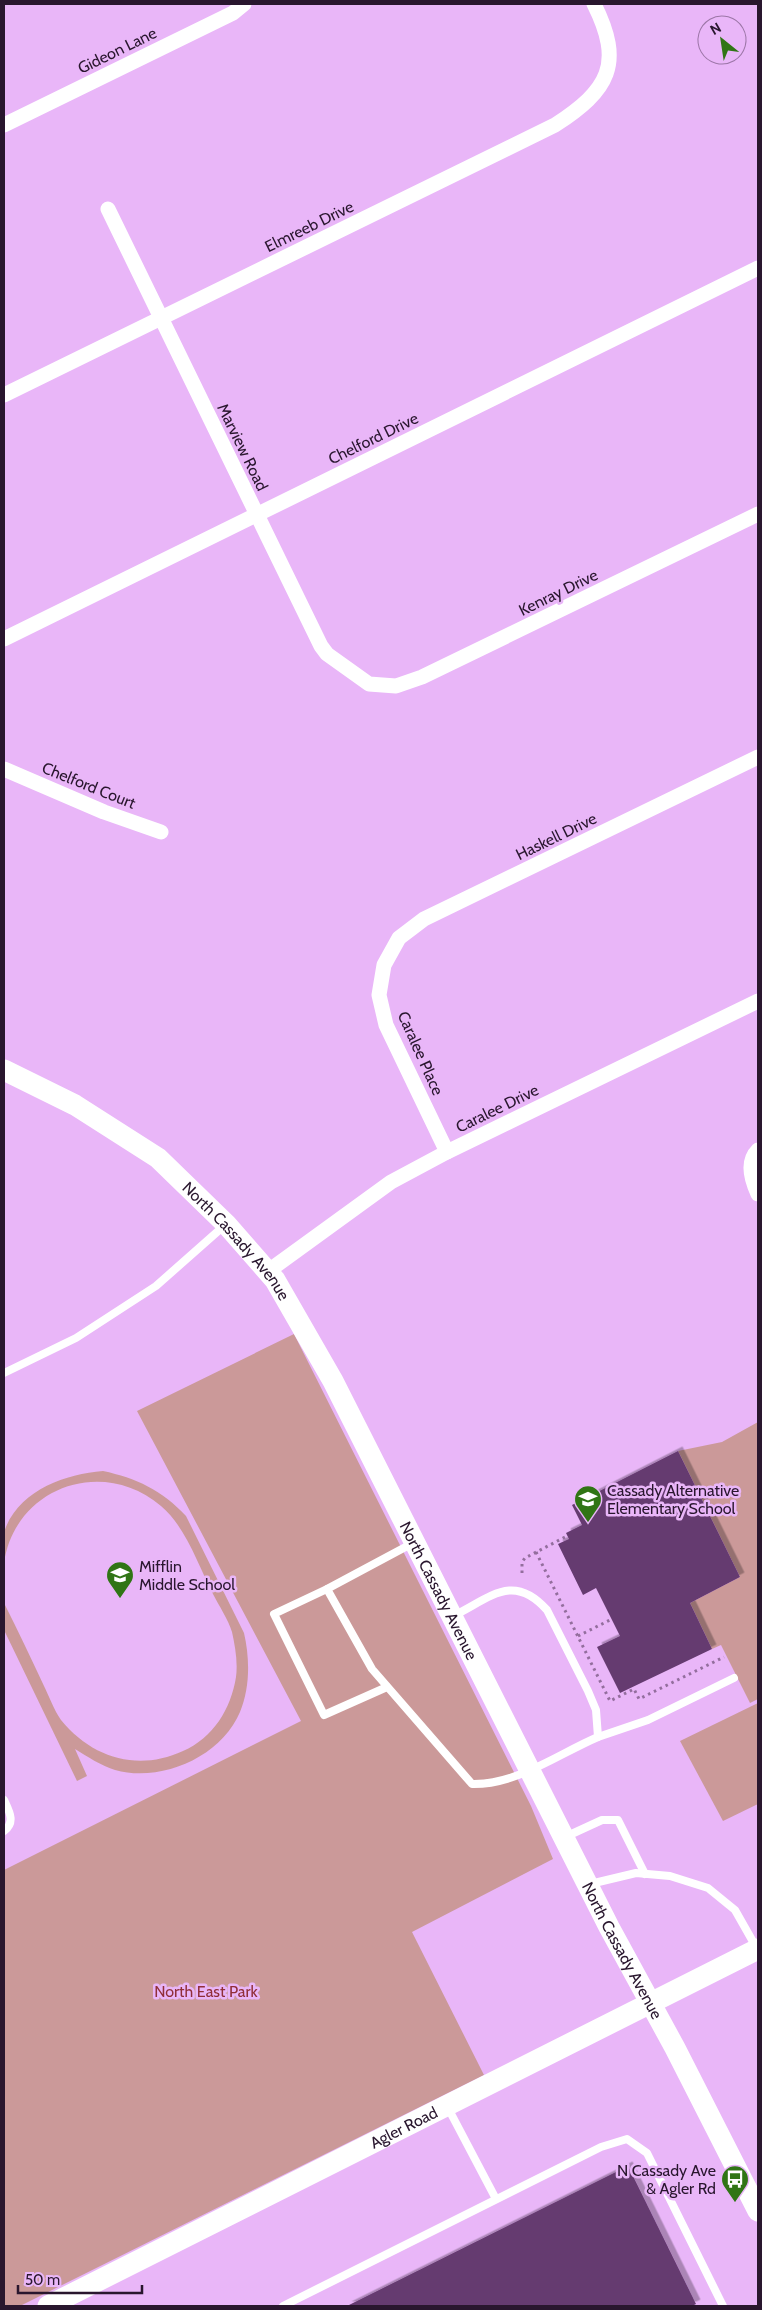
<svg xmlns="http://www.w3.org/2000/svg" width="762" height="2310" font-family="Cabin,sans-serif">
	<defs>
		<filter id="shadow"><feDropShadow dx="4.5" dy="-4.5" stdDeviation="0" flood-color="#0004"/></filter>
	</defs>
	<rect width="100%" height="100%" fill="#e9b6f8"/>
	<g fill="#cb9999">
		<path d="M294,1334L531,1806L553,1859L412,1932L484,2075L20,2306H4V1870L301,1721L137,1411Z"/>
		<path d="M758,1422V1699L750,1703L721,1645L712,1649L690,1603L740,1577L678,1451L722,1442Z"/>
		<path d="M103,1471C136,1478 162,1490 186,1516L244,1633C250,1659 250,1688 240,1712C221,1757 161,1783 115,1770C100,1765 88,1757 75,1749L87,1776L77,1781L4,1630V1594V1603C18,1631 31,1658 44,1686C49,1696 54,1710 61,1720C92,1758 138,1772 183,1751C213,1738 231,1709 236,1677C238,1662 235,1646 232,1632C228,1619 219,1606 213,1594C198,1565 186,1527 161,1506C103,1456 15,1487 4,1563C4,1554 1,1540 4,1532C18,1491 64,1474 103,1471Z"/>
		<path d="M758,1703V1804L723,1821L680,1741Z"/>
	</g>
	<g fill="#653a70" filter="url(#shadow)">
		<path d="M678,1451L740,1577L690,1603L712,1649L620,1693L597,1647L620,1636L596,1588L583,1595L558,1544L569,1539L566,1533L582,1525L572,1505Z"/>
		<path d="M628,2166L696,2304L692,2306H347Z"/>
	</g>
	<g fill="none" stroke-linecap="round" stroke-linejoin="round">
		<g stroke="#936e9d" stroke-width="3" stroke-dasharray="2.5 4" stroke-linecap="butt">
			<path d="M536,1552L610,1701L634,1689L639,1699L724,1657"/>
			<path d="M522,1573V1562L525,1558L567,1536"/>
			<path d="M578,1636L612,1619"/>
		</g>
		<g stroke="#fff" stroke-width="8">
			<path d="M4,1373L76,1338L156,1286L225,1225"/>
			<path d="M413,1543L327,1589L372,1669L472,1784C517,1785 558,1754 598,1737L596,1710L588,1691L547,1610C513,1572 490,1598 453,1616"/>
			<path d="M327,1589L274,1614L324,1715L387,1687"/>
			<path d="M598,1737L648,1720L734,1678"/>
			<path d="M4,1800C9,1811 16,1822 4,1831"/>
			<path d="M565,1837L602,1820H618L645,1874"/>
			<path d="M590,1884L636,1873L670,1876L708,1888L735,1910L756,1947"/>
			<path d="M447,2106L496,2199"/>
			<path d="M283,2306L601,2147L627,2139L647,2153L723,2306"/>
		</g>
		<g stroke="#fff" stroke-width="15">
			<path d="M4,125L233,13L244,4"/>
			<path d="M108,209L321,646L327,654L369,684L396,686L422,677L758,514"/>
			<path d="M4,395L555,125C609,90 624,64 594,4"/>
			<path d="M4,639L758,268"/>
			<path d="M4,769L104,812L161,832"/>
			<path d="M758,1150C746,1162 751,1179 758,1194"/>
			<path d="M447,1152L386,1025L379,995L384,965L399,938L424,919L758,757"/>
			<path d="M267,1272L391,1182L447,1152L758,1001"/>
		</g>
		<g stroke="#fff" stroke-width="21">
			<path id="s1" d="M4,1070L75,1105L158,1158L226,1224L275,1280L333,1381L609,1927L675,2048L758,2211"/>
			<path id="s2" d="M48,2306L758,1949"/>
		</g>
	</g>
	<defs>
		<g id="school-pin" transform="scale(1.4375)"><path d="M0 17L-7.5 6A9.5 9.5 0 1 1 7.5 6Z" fill="#307515" stroke="#e9b6f8"/><path d="M0-5L7-2L0 1L-7-2ZM-4 1L0 2.5L4 1V4Q0 6-4 4Z" fill="#fff"/></g>
		<g id="bus-pin" transform="scale(1.4375)"><path d="M0 17L-7.5 6A9.5 9.5 0 1 1 7.5 6Z" fill="#307515" stroke="#e9b6f8"/><path d="M-5-6H5V4H4V6H2V4H-2V6H-4V4H-5ZM-3.5-4V0h7V-4ZM-3.5 1.2v1.5H-2V1.2ZM2 1.2v1.5H3.5V1.2Z" fill="#fff"/></g>
	</defs>
	<g fill-rule="evenodd">
		<use href="#school-pin" x="588" y="1499"/>
		<use href="#school-pin" x="120" y="1575"/>
		<use href="#bus-pin" x="735" y="2179"/>
	</g>
	<g text-anchor="middle" stroke-width="5" stroke-linejoin="round" paint-order="stroke">
		<g font-size="16" fill="#29162e" stroke="#e9b6f8">
			<text transform="translate(117 50) rotate(-26)" y="6">Gideon Lane</text>
			<text transform="translate(309 226) rotate(-26)" y="6">Elmreeb Drive</text>
			<text transform="translate(373 438) rotate(-26)" y="6">Chelford Drive</text>
			<text transform="translate(243 447) rotate(64)" y="6">Marview Road</text>
			<text transform="translate(558 592) rotate(-26)" y="6">Kenray Drive</text>
			<text transform="translate(89 785) rotate(22)" y="6">Chelford Court</text>
			<text transform="translate(556 836) rotate(-26)" y="6">Haskell Drive</text>
			<text transform="translate(421 1053) rotate(66)" y="6">Caralee Place</text>
			<text transform="translate(497 1108) rotate(-26)" y="6">Caralee Drive</text>
			<text dy="6" stroke="none"><textPath href="#s1" startOffset="292">North Cassady Avenue</textPath></text>
			<text dy="6" stroke="none"><textPath href="#s1" startOffset="698">North Cassady Avenue</textPath></text>
			<text dy="6" stroke="none"><textPath href="#s1" startOffset="1102">North Cassady Avenue</textPath></text>
			<text dy="6" stroke="none"><textPath href="#s2" startOffset="398">Agler Road</textPath></text>
		</g>
		<g font-size="16" fill="#29162e" stroke="#e9b6f8" text-anchor="start">
			<text x="607" y="1496">Cassady Alternative<tspan x="607" dy="18">Elementary School</tspan></text>
			<text x="139" y="1572">Mifflin<tspan x="139" dy="18">Middle School</tspan></text>
			<text x="716" y="2176" text-anchor="end">N Cassady Ave<tspan x="716" dy="18">&amp; Agler Rd</tspan></text>
		</g>
		<g font-size="16" fill="#902f38" stroke="#e9b6f8">
			<text x="206" y="1997">North East Park</text>
		</g>
	</g>
	<rect width="762" height="2310" fill="none" stroke="#29162e" stroke-width="10"/>
	<g transform="translate(722 40) rotate(330)"><circle r="24" fill="#e9b6f8" stroke="#9c76a7"/>
	<path d="M0-4L9 19L0 12L-9 19Z" fill="#307515"/>
	<text y="-8" font-size="14" font-weight="bold" text-anchor="middle" fill="#29162e">N</text>
	</g>
	<path d="M18 2285v8h124v-8" fill="none" stroke="#29162e" stroke-width="2.5"/>
	<text x="25" y="2285" font-size="15" fill="#29162e" stroke="#e9b6f8" stroke-width="4" paint-order="stroke">50 m</text>
</svg>
